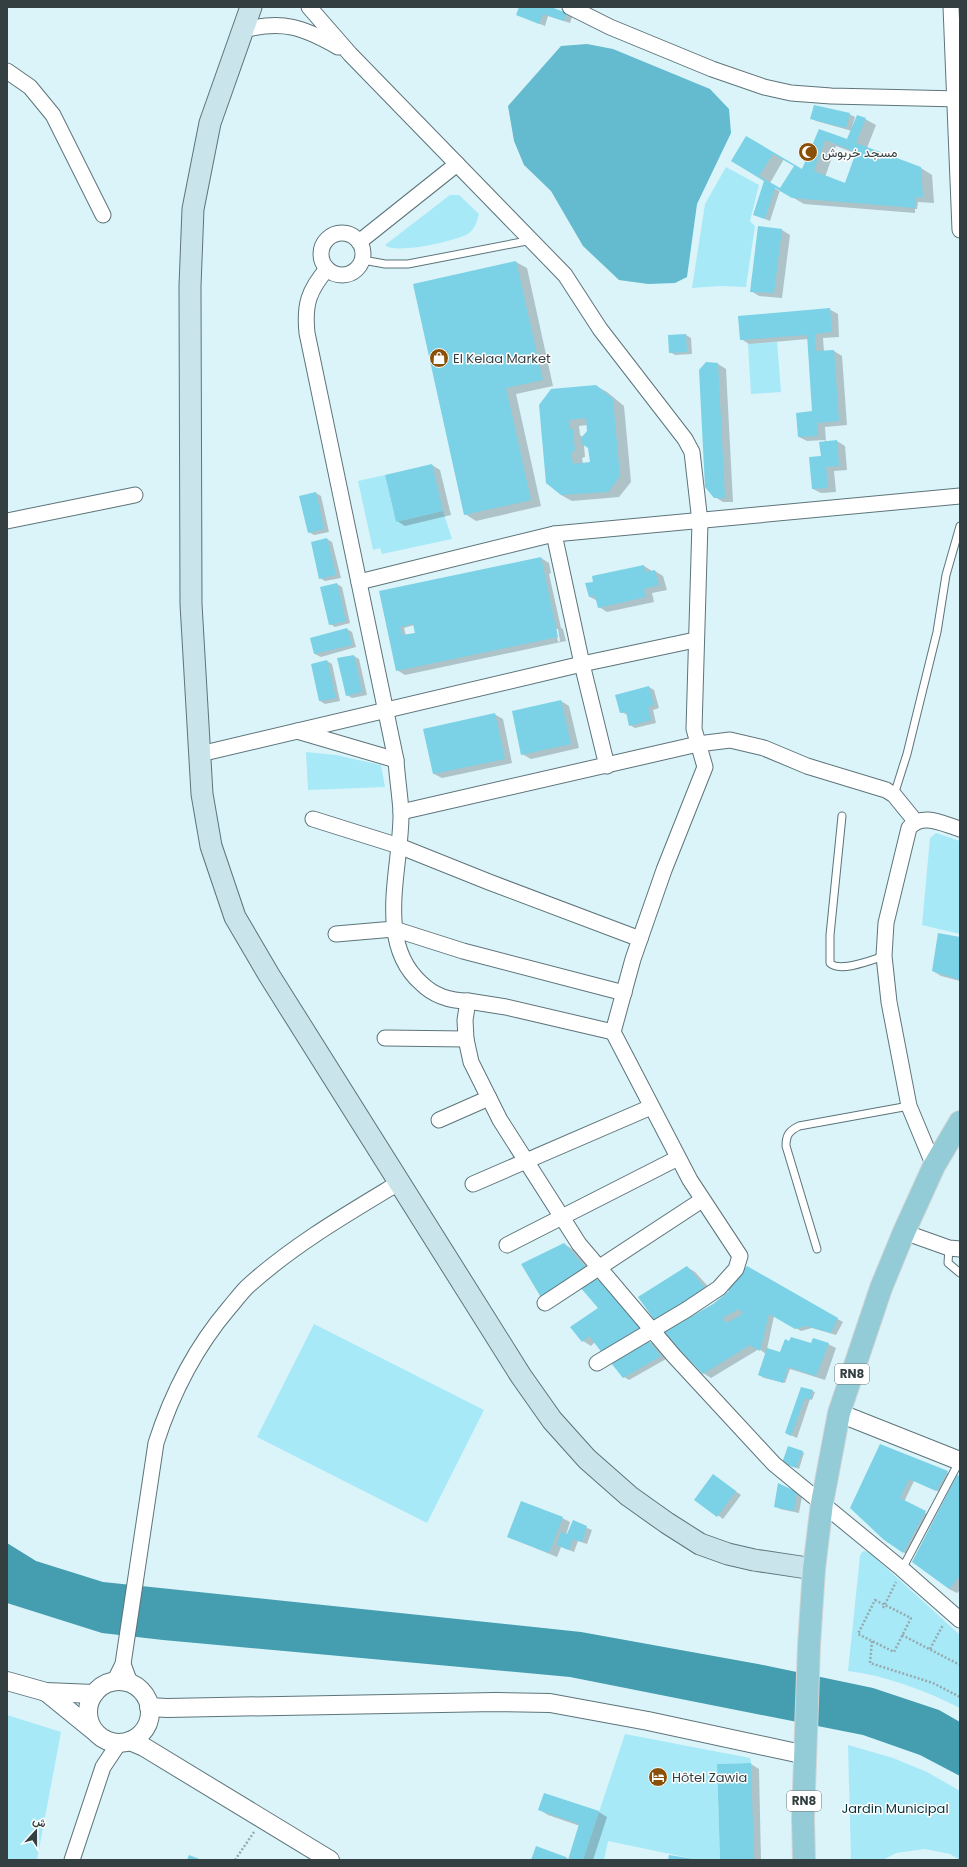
<svg xmlns="http://www.w3.org/2000/svg" width="967" height="1867" font-family="Poppins,Vazirmatn,sans-serif">
	<rect width="100%" height="100%" fill="#daf4fa"/>
	<g fill="#a8e9f8">
		<path d="M726,167L759,185L750,221L755,226L746,287L720,286L692,288L705,204Z"/>
		<path d="M450,195H459L479,214C477,221 475,229 469,233C458,241 394,255 385,245Z"/>
		<path d="M777,342L781,392L751,394L748,344Z"/>
		<path d="M385,475L396,522L443,511L452,539L382,554L380,548L373,550L358,481Z"/>
		<path d="M306,752L336,755L381,765L385,787L308,790Z"/>
		<path d="M936,833L960,841V934L922,925L930,838Z"/>
		<path d="M314,1324L484,1410L427,1523L257,1437Z"/>
		<path d="M865,1551L870,1553L960,1635V1708C924,1690 887,1676 848,1671L860,1556L862,1552Z"/>
		<path d="M7,1715L61,1732L37,1860H7Z"/>
		<path d="M625,1734L750,1758L751,1763L717,1764L720,1860H699L608,1841L604,1860H583Z"/>
		<path d="M848,1745L893,1758L927,1772L960,1791V1860L950,1854L925,1849L896,1853L883,1860H851Z"/>
	</g>
	<path fill="#64bace" d="M587,44L613,49L710,89L729,109L731,133L697,204L687,277L675,283L648,284L619,280L583,246L551,191L524,165L514,141L508,106L561,46Z"/>
	<path fill="#459db0" d="M7,1543L36,1561L103,1582L581,1632L758,1664L873,1688L939,1710L960,1722V1776L920,1755L863,1735L570,1677L163,1640L102,1633L7,1603Z"/>
	<g fill="#0003" fill-rule="evenodd">
		<path d="M520,7H548L572,17L570,23L548,16L545,26L517,15Z"/>
		<path d="M849,114L855,117L852,127L865,119L876,125L867,148L921,168L932,175L934,203L918,202L917,209H915V213L804,204L780,190L770,221L755,215L764,182L779,191L780,189L732,161L747,137L784,159L770,183L781,189L802,171L819,130L848,141L852,131L816,121L811,118ZM836,146L857,154L845,184L825,177Z"/>
		<path d="M759,227L782,230L790,235L782,298L759,296L751,291Z"/>
		<path d="M516,262L527,268L553,386L516,394L541,506L476,521L465,514Z"/>
		<path d="M829,309L838,314L839,337L823,338L824,352L834,351L842,356L847,425L825,427L826,442L837,441L845,446L847,470L834,471L836,492L821,493L813,489L825,440L807,441L799,437L813,412L808,339L749,344L741,339Z"/>
		<path d="M686,335L691,338L692,354L675,355L670,352L669,336Z"/>
		<path d="M718,364L726,369L733,502H723L715,497Z"/>
		<path d="M596,386L607,392L624,406L631,482L619,497L572,501L561,495L540,405ZM587,425L588,431L583,437L580,435L579,426ZM584,445L589,447L591,463L583,464L582,458L585,457Z"/>
		<path d="M432,465L440,470L451,515L405,526L397,521Z"/>
		<path d="M316,493L321,496L329,532L314,535L309,532Z"/>
		<path d="M327,539L332,542L341,578L325,581L320,578Z"/>
		<path d="M541,558L549,563L551,573L549,574L561,628L563,629L566,641L405,675L397,670L383,603ZM414,625L416,634L406,636L404,628ZM556,629H558L560,641L558,642Z"/>
		<path d="M644,566L652,571H655L663,576L667,590L652,593L654,602L607,612L599,607L598,601L590,597L594,582Z"/>
		<path d="M337,584L342,587L350,623L335,627L330,624Z"/>
		<path d="M347,629L352,632L356,647L321,657L315,654L311,639Z"/>
		<path d="M354,656L359,659L367,695L352,698L347,695Z"/>
		<path d="M327,661L332,664L340,701L325,704L320,701Z"/>
		<path d="M649,687L654,690L659,708L653,710L656,723L635,728L630,725L628,715L621,712Z"/>
		<path d="M561,701L569,706L579,748L531,759L522,754Z"/>
		<path d="M494,714L503,719L512,763L442,778L434,774Z"/>
		<path d="M960,938V981L941,976L933,971Z"/>
		<path d="M564,1244L572,1249L595,1275L551,1303Z"/>
		<path d="M687,1267L695,1272L714,1293L664,1325Z"/>
		<path d="M595,1278L600,1281L620,1301L649,1335L595,1342L591,1346L583,1341L600,1308Z"/>
		<path d="M775,1285L843,1322L836,1335L812,1328L801,1331L774,1316L767,1349L780,1354L790,1342L828,1344L836,1348L825,1380L790,1369L785,1383L764,1378L759,1375L766,1354L759,1349L711,1378L703,1373L676,1345Z"/>
		<path d="M648,1341L653,1344L666,1359L629,1380L624,1377Z"/>
		<path d="M802,1388L815,1392L812,1400L810,1399L797,1438L786,1433Z"/>
		<path d="M880,1446L953,1475L942,1493L914,1481L904,1502L933,1517L911,1557L883,1539Z"/>
		<path d="M802,1452L804,1453L799,1469L785,1463Z"/>
		<path d="M960,1477V1590L957,1593L949,1589Z"/>
		<path d="M718,1479L741,1495L723,1519L696,1499Z"/>
		<path d="M796,1493L802,1496L799,1513L780,1509L775,1506Z"/>
		<path d="M562,1518L570,1522L566,1535L568,1536L573,1522L592,1530L587,1544L578,1541L574,1552L561,1547L557,1557L508,1537Z"/>
		<path d="M751,1764L759,1769L761,1860H721Z"/>
		<path d="M545,1794L599,1812L607,1817L593,1860H532L566,1857L569,1860L580,1826L548,1815L540,1810Z"/>
	</g>
	<g fill="#7bd1e5" fill-rule="evenodd">
		<path d="M519,7H551L567,13L564,21L543,14L539,24L516,15Z"/>
		<path d="M814,105L850,113L846,128L810,119Z"/>
		<path d="M857,115L866,118L856,143L921,167L923,198L916,197L915,208L792,198L775,188L765,219L753,215L764,181L731,161L746,136L802,169L819,129L847,139ZM825,140L856,152L845,183L814,171ZM773,154L794,166L780,188L759,176Z"/>
		<path d="M758,226L782,229L774,293L750,292Z"/>
		<path d="M516,261L543,380L506,388L531,500L464,515L413,284Z"/>
		<path d="M830,308L832,332L815,334L816,351L834,350L839,421L817,423L818,436L798,437L796,413L812,411L807,335L740,340L738,316Z"/>
		<path d="M686,334L687,352L669,353L668,335Z"/>
		<path d="M706,362L718,363L725,498H714L705,487L699,370Z"/>
		<path d="M596,385L613,399L620,476L608,492L561,495L546,483L539,405L551,389ZM586,418L587,431L582,437V444L588,448L590,462L573,464L571,452L575,451L573,429H570L569,420Z"/>
		<path d="M837,440L839,466L826,467L828,488L812,489L809,457L821,456L819,442Z"/>
		<path d="M432,464L443,511L396,522L385,475Z"/>
		<path d="M316,492L324,529L308,533L299,496Z"/>
		<path d="M327,538L336,575L319,579L311,542Z"/>
		<path d="M541,557L558,637L396,671L379,591ZM413,624L415,633L402,635L400,627Z"/>
		<path d="M644,565L645,572L655,570L659,585L644,589L646,597L598,608L595,596L589,597L585,583L593,582L592,576Z"/>
		<path d="M337,583L346,621L329,625L320,587Z"/>
		<path d="M347,628L352,645L314,654L310,638Z"/>
		<path d="M354,655L362,692L346,696L337,658Z"/>
		<path d="M327,660L336,698L319,701L311,664Z"/>
		<path d="M649,686L654,705L648,707L651,720L629,726L626,712L620,713L615,695Z"/>
		<path d="M561,700L571,744L521,755L512,711Z"/>
		<path d="M495,713L505,759L433,774L423,729Z"/>
		<path d="M938,933L960,937V980L932,971Z"/>
		<path d="M564,1243L588,1270L542,1299L521,1264Z"/>
		<path d="M687,1266L706,1289L655,1321L638,1297Z"/>
		<path d="M747,1266L838,1318L831,1333L806,1326L795,1329L769,1314L760,1351L750,1345L703,1374L675,1346L664,1332L713,1304L729,1291L726,1288ZM739,1309L743,1314L726,1323L722,1318Z"/>
		<path d="M595,1277L614,1297L642,1330L603,1354L589,1336L582,1342L570,1327L598,1308L580,1287Z"/>
		<path d="M791,1337L811,1343L813,1338L829,1343L816,1376L788,1367L783,1383L758,1375L767,1348L780,1352L785,1339L789,1341Z"/>
		<path d="M648,1340L661,1356L623,1378L611,1363Z"/>
		<path d="M801,1387L813,1390L810,1400L805,1398L791,1436L785,1433Z"/>
		<path d="M880,1444L948,1471L936,1491L909,1479L900,1498L926,1511L903,1553L883,1539L850,1508Z"/>
		<path d="M788,1446L803,1451L796,1468L782,1463Z"/>
		<path d="M713,1474L736,1491L717,1517L694,1500Z"/>
		<path d="M957,1475L960,1476V1576L949,1589L912,1562Z"/>
		<path d="M778,1483L797,1492L794,1511L774,1507Z"/>
		<path d="M521,1501L563,1517L549,1553L507,1537Z"/>
		<path d="M573,1520L587,1526L582,1542L573,1539L569,1550L556,1545L561,1532L567,1534Z"/>
		<path d="M751,1763L754,1859L720,1860L717,1764Z"/>
		<path d="M544,1793L599,1811L583,1860H568L579,1824L538,1810Z"/>
		<path d="M536,1846L566,1857L565,1860H531Z"/>
		<path d="M189,1855L202,1860H187Z"/>
		<path d="M669,1855L694,1859V1860H668Z"/>
	</g>
	<g fill="none" stroke-linecap="round" stroke-linejoin="round">
		<g stroke="#5d747a" stroke-width="9">
			<g id="service">
				<path d="M363,260L385,264H408L532,240"/>
				<path d="M894,795L907,754L920,701L937,632L946,575L960,526"/>
				<path d="M842,816L830,935V963C839,973 872,960 884,956"/>
				<path d="M949,1248L948,1263L960,1273"/>
				<path d="M817,1249L786,1146C786,1135 789,1131 799,1126L909,1106"/>
				<path d="M902,1569L959,1462"/>
			</g>
		</g>
		<g stroke="#5d747a" stroke-width="17">
			<g id="minor">
				<path d="M309,7L350,54L565,275L600,329L685,439L692,452L700,522L694,729L705,767L664,870L633,959L613,1032L690,1180L740,1256L736,1269L719,1288L686,1310L597,1363"/>
				<path d="M570,7L610,27L712,69L764,87L791,93L831,96L960,99"/>
				<path d="M951,7L960,230"/>
				<path d="M243,30C283,20 303,27 338,47"/>
				<path d="M7,71L30,87L53,115L103,215"/>
				<circle cx="342" cy="254" r="21"/>
				<path d="M359,242L457,164"/>
				<path d="M327,269C309,290 304,304 307,333L396,760C397,777 400,795 401,812C402,867 374,941 421,983C434,996 451,1001 468,1001L465,1020L466,1039L471,1062L500,1120L579,1244L674,1356L774,1464L902,1569L960,1620"/>
				<path d="M7,521L135,495"/>
				<path d="M554,534L582,664L607,766"/>
				<path d="M359,582L554,534L960,496"/>
				<path d="M297,731L396,760"/>
				<path d="M200,754L582,664L695,640"/>
				<path d="M401,812L698,744L730,740L764,748L807,766L886,790L894,795L916,822"/>
				<path d="M313,819L399,846L489,882L640,939"/>
				<path d="M336,934L394,929L463,951L624,993"/>
				<path d="M468,1001L506,1007L613,1032"/>
				<path d="M385,1038L466,1039"/>
				<path d="M439,1120L489,1098"/>
				<path d="M934,1166L909,1106L889,1002L884,956L886,923L909,828C922,812 943,824 960,829"/>
				<path d="M473,1184L651,1107"/>
				<path d="M904,1232L949,1248L960,1249"/>
				<path d="M507,1245L678,1158"/>
				<path d="M545,1303L702,1200"/>
				<path d="M123,1664L130,1683"/>
				<path d="M114,1682L123,1664L156,1443C172,1393 195,1348 229,1308C235,1301 241,1293 247,1287C293,1245 347,1214 400,1182"/>
				<path d="M72,1860L103,1767L119,1743"/>
			</g>
		</g>
		<g stroke="#5d747a" stroke-width="20">
			<g id="tertiary">
				<path d="M839,1413L960,1461"/>
				<path d="M7,1681L46,1692L94,1694"/>
				<circle cx="119" cy="1712" r="31"/>
				<path d="M46,1692L94,1731"/>
				<path d="M149,1707L167,1708L495,1702L550,1703L648,1721L806,1755"/>
				<path d="M130,1741L144,1747L330,1860"/>
			</g>
		</g>
		<g stroke="#5d747a" stroke-width="23">
			<path id="secondary" d="M251,7L210,123L193,209L190,286L191,604L202,794L211,846L235,917L269,975L521,1376L552,1420L587,1459L629,1496L667,1523L700,1544L728,1554L754,1560L814,1569"/>
		</g>
		<g stroke="#d2d5d5" stroke-width="24">
			<path id="primary" d="M804,1860L803,1818L809,1645L814,1569L822,1503L839,1413L881,1288L904,1232L934,1166L960,1122"/>
		</g>
		<g stroke="#96aaae" stroke-width="2.5" stroke-dasharray="2 2" stroke-linecap="butt">
			<path d="M875,1600L911,1618L894,1652L858,1634Z"/>
			<path d="M883,1608L896,1582"/>
			<path d="M902,1635L960,1665"/>
			<path d="M872,1641L870,1663L933,1683L960,1697"/>
			<path d="M930,1649L943,1625"/>
			<path d="M235,1860L254,1832"/>
		</g>
		<use href="#service" stroke="#fff" stroke-width="7"/>
		<use href="#minor" stroke="#fff" stroke-width="15"/>
		<use href="#tertiary" stroke="#fff" stroke-width="18"/>
		<use href="#secondary" stroke="#c9e5eb" stroke-width="21"/>
		<use href="#primary" stroke="#93cbd7" stroke-width="22"/>
	</g>
	<defs>
		<g id="mosque-disc" transform="scale(1)"><circle r="9.5" fill="#895006" stroke="#fff"/><path d="M3.5-4.9A6 6 0 1 0 3.5 4.9A5 5 0 1 1 3.5-4.9Z" fill="#fff"/></g>
		<g id="shop-disc" transform="scale(1)"><circle r="9.5" fill="#895006" stroke="#fff"/><path d="M-5-2.5h2.3a2.7 3.5 0 0 1 5.4 0H5L5.5 6h-11ZM-1.5-2.5h3a1.5 2.3 0 0 0-3 0Z" fill="#fff"/></g>
		<g id="hotel-disc" transform="scale(1)"><circle r="9.5" fill="#895006" stroke="#fff"/><path d="M-6-4.5h1.5V1H6V5H4.5V3h-9V5H-6ZM-4 0a1.8 1.8 0 1 1 3.6 0ZM.5 0V-2.5h3Q6-2.5 6 0Z" fill="#fff"/></g>
	</defs>
	<g fill-rule="evenodd">
		<use href="#mosque-disc" x="808" y="152"/>
		<use href="#shop-disc" x="439" y="358"/>
		<use href="#hotel-disc" x="658" y="1777"/>
	</g>
	<g text-anchor="middle" stroke-width="3" stroke-linejoin="round" paint-order="stroke">
		<g fill="#fff" stroke="#71797a" stroke-width="1">
			<rect x="835" y="1364" width="34" height="20" rx="3"/>
			<rect x="787" y="1791" width="34" height="20" rx="3"/>
		</g>
		<g font-size="12" font-weight="bold" fill="#343f41">
			<text x="852" y="1378">RN8</text>
			<text x="804" y="1805">RN8</text>
		</g>
		<g font-size="13" fill="#343f41" stroke="#fff" text-anchor="start">
			<text x="822" y="157">مسجد خربوش</text>
			<text x="453" y="363">El Kelaa Market</text>
			<text x="672" y="1782">Hôtel Zawia</text>
		</g>
		<g font-size="13" fill="#053139" stroke="#fff">
			<text x="895" y="1813">Jardin Municipal</text>
		</g>
	</g>
	<rect width="967" height="1867" fill="none" stroke="#343f41" stroke-width="16"/>
	<g transform="translate(36 1831) rotate(21)" stroke="#ffffff" stroke-width="3" paint-order="stroke">
	<path d="M0-3L7 15L0 10L-7 15Z" fill="#343f41"/>
	<text y="-6" font-size="11" font-weight="bold" text-anchor="middle" fill="#343f41">ش</text>
	</g>
</svg>
